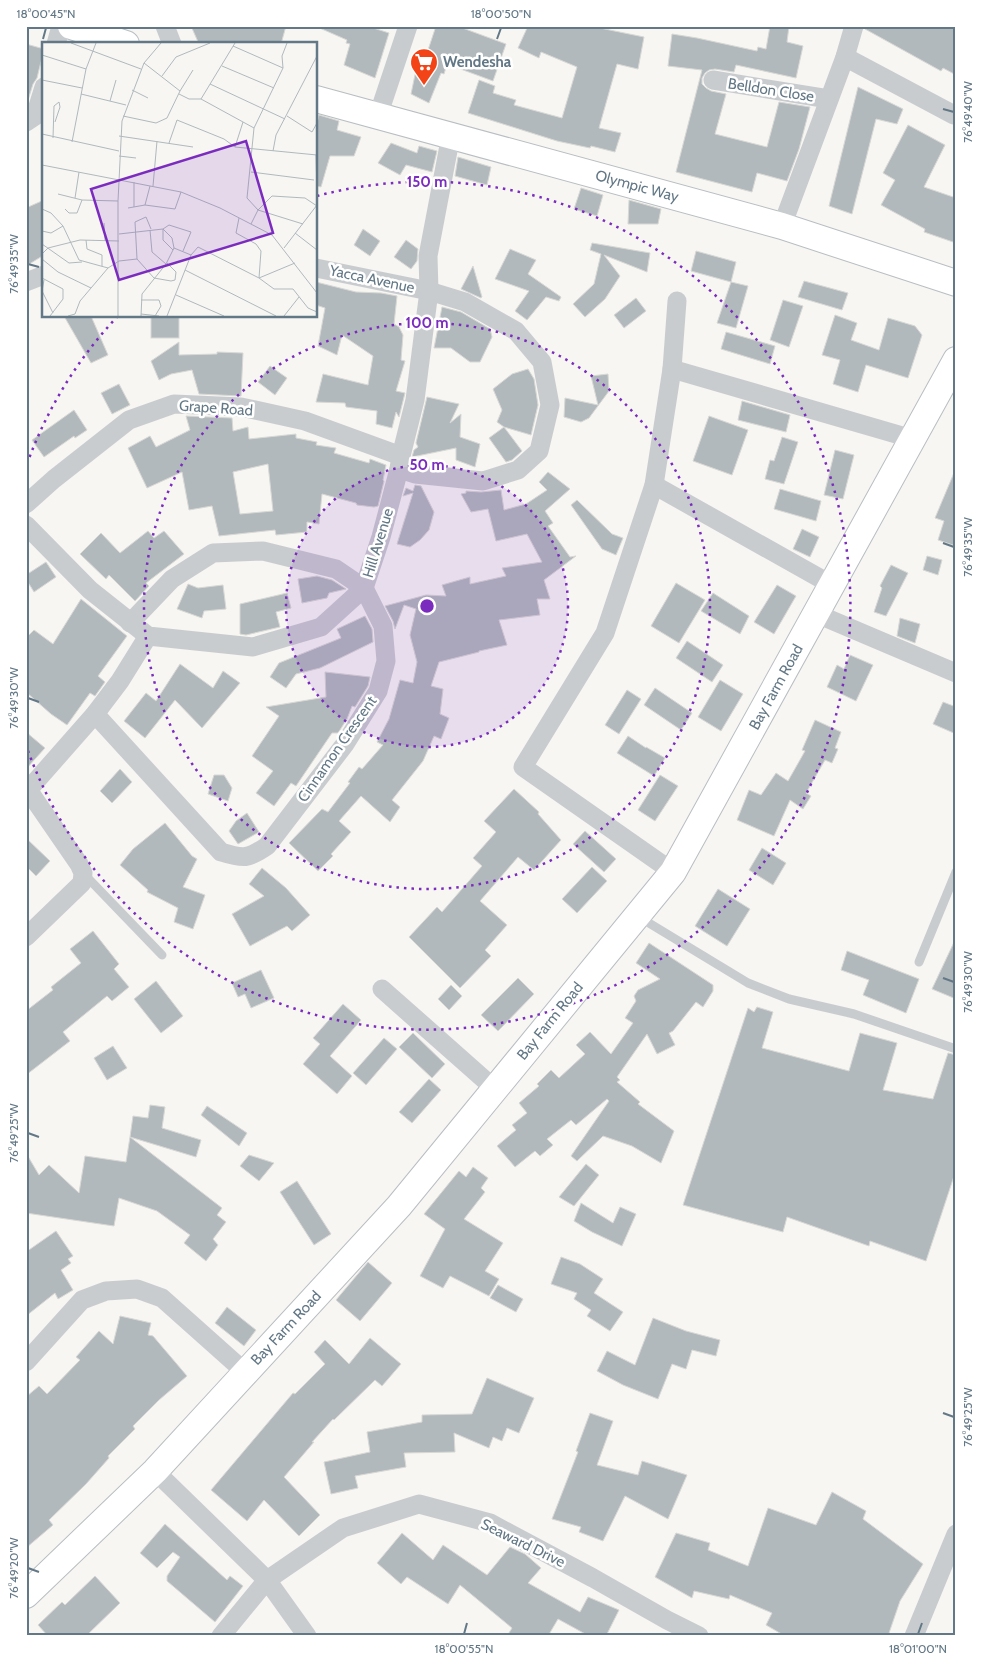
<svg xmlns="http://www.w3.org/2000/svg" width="982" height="1662" font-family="Cabin,sans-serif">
	<rect width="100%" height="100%" fill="#f7f6f3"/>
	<g fill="#b1b9bd" stroke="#d8d8d5" fill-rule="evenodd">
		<path d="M191,26H286L281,44H199Z"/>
		<path d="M315,26H367L389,33L375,78L344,65L350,44L346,43L347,40Z"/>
		<path d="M436,26H457L506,44L493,81L447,64L444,74L441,73L429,103L411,94L416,70L421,71Z"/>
		<path d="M528,26H590L644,37L638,69L617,64L599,128L621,133L615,152L591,146L590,148L557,141L468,113L479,80L495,86L493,93L516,100L514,105L562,118L577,67L541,52L539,58L518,48Z"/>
		<path d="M770,26H789L787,42L803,46L796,78L736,65L734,72L715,69L709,70L705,73L702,78V84L706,88L711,91L726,94L715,134L767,147L779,102L810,107L799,149L787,181L757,173L752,192L676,172L702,70L668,66L672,34L697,38L757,51L758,47L766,49Z"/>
		<path d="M865,26H956V75L943,68L941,71L865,29Z"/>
		<path d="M26,44L44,49L37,78L33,84L28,100H26Z"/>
		<path d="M858,87L903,109L897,124L876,119L852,214L829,206Z"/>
		<path d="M319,115L339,121L337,130L361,137L354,156H330L321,187L316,186V127Z"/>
		<path d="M908,125L945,145L924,187L956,198V243L924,232L925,229L881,205L895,180L883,173Z"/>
		<path d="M391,143L417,153L419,146L437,151L432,172L406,165L400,175L378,163Z"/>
		<path d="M458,157L491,167L487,185L455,176Z"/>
		<path d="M581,188L603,195L597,216L574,209Z"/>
		<path d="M44,200V255L26,266V208Z"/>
		<path d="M629,200L661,209L658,224H628Z"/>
		<path d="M363,229L380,241L370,256L354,245Z"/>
		<path d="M406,240L418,249L417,261L411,269L394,257Z"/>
		<path d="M592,243L650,253L647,272L604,255L620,276L605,299L585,317L573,304L594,284L601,254L590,250Z"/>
		<path d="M510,249L536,260L528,274L561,297L559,301L546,297L527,320L515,311L529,291L495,279Z"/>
		<path d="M696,251L736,262L731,282L691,271Z"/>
		<path d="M473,266L482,297L481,298L461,289Z"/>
		<path d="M804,281L848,293L842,310L798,297Z"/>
		<path d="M316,282L356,292L381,293L397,296L394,324L399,327L403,335L401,360L405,361L396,391L405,393L399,417L396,412L392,428L376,424L377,411L346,407L345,403L316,402L323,374L368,385L373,356L342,335L337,355L318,346L325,308L316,305Z"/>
		<path d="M731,282L748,286L736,328L717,323Z"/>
		<path d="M636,298L646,311L624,328L614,315Z"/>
		<path d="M783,300L803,306L789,347L770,340Z"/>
		<path d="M442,307L461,312L490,329L492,337L480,362H470L451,348H434Z"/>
		<path d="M835,315L857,323L851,340L879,350L888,318L915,326L922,335L908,378L866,365L858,392L833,384L840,360L822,355Z"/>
		<path d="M64,316H91L108,355L91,363Z"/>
		<rect x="151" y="316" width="28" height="22"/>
		<path d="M726,332L775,346L770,364L721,349Z"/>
		<path d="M179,342V355L217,354V352L243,353L241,396L199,394L192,370L171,374L159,380L151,361Z"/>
		<path d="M270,366L287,378L275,395L258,382Z"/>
		<path d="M528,369L534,379L538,405L531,435L504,427L497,422L502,410L493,389L512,374Z"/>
		<path d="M608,374L609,391L589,418L581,422L564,417L565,398L598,405L591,376Z"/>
		<path d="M119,384L130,405L112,414L101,393Z"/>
		<path d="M427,397L459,404L450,423L461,414L460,437L480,444L475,467L456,460V448L412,457L414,450L418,447L416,443Z"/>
		<path d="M742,401L790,415L786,432L738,420Z"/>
		<path d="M74,410L87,430L75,438L74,436L44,457L32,440Z"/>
		<path d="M186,416L232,418L233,431L248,427L249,439L296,434V438L317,442L316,445L336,448L334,453L369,463L370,459L386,465L383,480L384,481L378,506L374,507L357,505L356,503L322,494L319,524L307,522V532L276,535L275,530L219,536L212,506L189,510L182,472L147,488L128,448L150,436L156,447L190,430ZM268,464L273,511L240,514L233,472Z"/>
		<path d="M709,416L748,430L732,475L693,461Z"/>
		<path d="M504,427L522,451L512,460L506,462L489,438Z"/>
		<path d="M782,437L798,442L784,484L765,479L770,460L774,461Z"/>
		<path d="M835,450L854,455L843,499L824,495Z"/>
		<path d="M956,468V546L938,540L944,521L935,518Z"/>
		<path d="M548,472L570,489L545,511L553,523L548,526L570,557L576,556L544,580L550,599H537L540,615L499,620L507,645L479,651V652L439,662L431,686L443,689L440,714L449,718L441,739L434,736L423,761L392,800L400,807L390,822L361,796L339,821L351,832L331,854L333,856L318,871L289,843L322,809L328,812L350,783L348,782L359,767L362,769L383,745L377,742L389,719L400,680L413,683L417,662L410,635L416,609L404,605L395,629L393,621L385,606L426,595L446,596L442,585L470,577V584L506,576L502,568L542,562L527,534L496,541L488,509L471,512L461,494L466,493V491L481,492L501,490L504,510L526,504L547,490L539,482Z"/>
		<path d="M415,485L421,486L434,512L429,530L420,540L410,547L397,544L413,493L403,496L406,488L413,491Z"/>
		<path d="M780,489L821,501L816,521L774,509Z"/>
		<path d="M577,500L612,534L623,538L616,555L602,549L571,505Z"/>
		<path d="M802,529L819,537L810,557L793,549Z"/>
		<path d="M148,531L154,538L164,531L184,554L146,583L149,586L135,601L109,575L106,579L80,554L101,533L120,553Z"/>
		<path d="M927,556L942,560L938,575L923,570Z"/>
		<path d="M46,562L56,577L34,592L26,579V575Z"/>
		<path d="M891,565L908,573L886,616L874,612L882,588L880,586Z"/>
		<path d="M317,576L332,580L346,589L329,593L327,598L302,603L298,579Z"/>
		<path d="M676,583L705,600L679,643L651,626Z"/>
		<path d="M188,584L198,588L223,585L226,609L204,611L202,618L177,609Z"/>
		<path d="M777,585L796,596L774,634L754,622Z"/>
		<path d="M287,593L291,608L276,612L280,627L246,635L240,634V604Z"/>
		<path d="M713,593L749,616L740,634L701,611Z"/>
		<path d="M81,599L127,636L98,676L105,682L95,696L90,693L67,725L51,714L26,692V638L34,630L53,644Z"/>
		<path d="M365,616L372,629L373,642L320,668L296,674L286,688L270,677L279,663L341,638L337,629Z"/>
		<path d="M900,618L920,624L915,643L897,636Z"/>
		<path d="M687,641L723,665L712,682L676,658Z"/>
		<path d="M850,655L873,665L856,701L827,687L837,665L844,669Z"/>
		<path d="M180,664L213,688L223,671L240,683L202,728L175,700L145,738L124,721L146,693L156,701Z"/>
		<path d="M325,672L370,677L368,686L355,707L352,706L347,719L338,733H332L296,786L291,783L274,806L256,793L273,771L252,756L279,716L266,707L326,697Z"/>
		<path d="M720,680L743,694L721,731L698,717Z"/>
		<path d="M655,688L692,713L681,730L644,705Z"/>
		<path d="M627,690L641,699L619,734L605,725Z"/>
		<path d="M943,702L956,707V734L933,724Z"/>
		<path d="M815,720L841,732L835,748L838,749L832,763L825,760L806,793L811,796L803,809L790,800L774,836L737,820L749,790L761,795L776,773L788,781L805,751L802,750Z"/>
		<path d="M26,732L45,748L26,769Z"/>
		<path d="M628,736L646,748V747L665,758L654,776L617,753Z"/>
		<path d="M120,769L132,782L112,803L100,791Z"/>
		<path d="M214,775H224L232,788L228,801L208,794Z"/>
		<path d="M660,775L678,786L655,821L638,810Z"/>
		<path d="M514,789L539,812L538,814L561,840L534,870L518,857L480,901L507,925L485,950L491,956L460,988L409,937L437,907L442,912L482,866L473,858L496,832L484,821Z"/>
		<path d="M247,813L259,832L238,844L229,831L236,821Z"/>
		<path d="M165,823L192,856L197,859L183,887L205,895L193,929L174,922L178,908L147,892L148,890L120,865L133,849Z"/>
		<path d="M585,831L616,859L604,872L573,844Z"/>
		<path d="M26,838L50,861L36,876L26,866Z"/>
		<path d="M762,848L786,863L773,885L749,870Z"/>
		<path d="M592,867L607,881L577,913L562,899Z"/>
		<path d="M262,868L286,888L310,915L292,931L287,926L250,946L232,914L264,896L249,884Z"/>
		<path d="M718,889L750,909L727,946L695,926Z"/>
		<path d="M93,931L119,964L114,969L129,987L112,1001L107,996L63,1032L70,1041L26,1075V1011L53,990L51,987L81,963L70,949Z"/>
		<path d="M956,938V999L932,989Z"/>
		<path d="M649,943L713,985V991L703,1007L696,1002L673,1031L669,1033L675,1045L657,1054L647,1034L617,1077L620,1080L617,1082L640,1102L638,1104L674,1131L661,1163L632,1146L603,1136L577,1161L571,1156L609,1101L607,1099L576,1125L571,1120L547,1139L553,1145L540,1156L535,1151L515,1167L497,1146L516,1130L512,1125L527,1113L519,1103L539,1086L537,1084L551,1070L559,1078L585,1054L576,1045L590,1032L611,1054L633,1023L625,1018L636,1001L634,996L638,990L660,979L636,963Z"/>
		<path d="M847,951L919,979L906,1013L863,995L869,980L841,970Z"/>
		<path d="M261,970L274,998L251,1008L245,994L238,997L232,983Z"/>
		<path d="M518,978L534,994L498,1031L481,1015Z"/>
		<path d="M156,981L183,1016L161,1033L134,999Z"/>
		<path d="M451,985L462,996L449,1010L438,999Z"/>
		<path d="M343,1004L361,1020L330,1056L352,1076L337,1094L303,1064L320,1044L313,1038Z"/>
		<path d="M757,1007L773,1012L762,1048L849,1071L860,1033L897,1043L883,1090L933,1099L948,1053L956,1055V1170L926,1261L870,1241L869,1246L787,1217L783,1232L683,1205L748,1008L754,1012Z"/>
		<path d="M413,1033L445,1064L432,1078L399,1047Z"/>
		<path d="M384,1038L397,1049L366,1085L353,1073Z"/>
		<path d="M113,1046L127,1068L107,1080L94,1058Z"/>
		<path d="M429,1079L441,1090L412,1123L399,1112Z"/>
		<path d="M150,1105L165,1107L162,1128L201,1140L196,1157L130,1137L133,1116L148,1118Z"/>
		<path d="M207,1106L247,1133L239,1146L201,1115Z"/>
		<path d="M130,1137L222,1208L217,1215L226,1222L213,1239L218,1245L206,1261L184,1243L190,1235L157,1211L119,1198L114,1226L26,1213V1153L39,1175L49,1165L79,1193L85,1156L126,1162Z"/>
		<path d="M249,1155L274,1163L259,1181L240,1166Z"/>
		<path d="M586,1164L599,1175L574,1206L559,1197Z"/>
		<path d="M473,1167L488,1178L481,1188L485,1192L464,1219L503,1243L485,1271L499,1279L489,1296L450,1276L443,1288L420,1276L445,1229L424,1214L459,1171L466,1177Z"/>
		<path d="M297,1181L331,1234L314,1245L280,1192Z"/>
		<path d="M581,1203L613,1223L620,1207L636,1214L622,1246L592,1232L574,1221Z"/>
		<path d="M56,1231L73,1256L68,1259L71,1263L61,1270L73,1290L58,1299L55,1293L26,1316V1252Z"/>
		<path d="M561,1257L580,1264L603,1279L594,1293L623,1312L610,1331L587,1316L591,1310L574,1299L577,1293L551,1284Z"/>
		<path d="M368,1262L392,1283L360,1321L336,1300Z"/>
		<path d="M498,1285L523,1299L516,1312L490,1298Z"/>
		<path d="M227,1307L256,1330L244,1346L215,1323Z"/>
		<path d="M120,1316L151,1323L148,1335L153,1336L187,1376L159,1400L133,1426L135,1429L108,1456L109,1458L86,1484L49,1520L53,1525L26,1548V1397L39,1386L47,1394L80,1360L76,1357L99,1331L113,1344Z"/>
		<path d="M653,1318L686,1331L720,1340L716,1356L692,1350L686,1369L672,1364L658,1399L623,1385L597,1371L607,1351L635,1365Z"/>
		<path d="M370,1338L401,1364L382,1386L375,1380L334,1420L333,1419L312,1442H314L284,1477L320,1515L299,1536L264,1500L247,1521L211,1490L293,1393L295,1394L325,1364L314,1352L325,1340L349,1364Z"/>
		<path d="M487,1378L534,1398L519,1433L507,1428L502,1441L493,1437L489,1448L454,1433L455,1452L404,1453L406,1467L355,1476L358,1488L331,1494L324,1462L370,1452L367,1432L422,1422V1415L472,1414Z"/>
		<path d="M590,1413L613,1421L597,1465L638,1475L642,1461L687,1475L668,1519L625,1496L603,1541L579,1532L581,1527L552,1519L578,1452L576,1451Z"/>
		<path d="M832,1492L866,1511L863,1519L923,1564L900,1601L888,1636H785L766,1625L772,1613L730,1595L729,1599L694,1591L692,1598L655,1577L676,1533L710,1543L708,1550L748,1566L768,1508L816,1525Z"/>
		<path d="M165,1524L227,1580L230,1576L243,1586L215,1622L167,1581V1576L180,1557L173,1552L157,1568L140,1553Z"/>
		<path d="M402,1533L433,1560L443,1545L487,1575L510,1547L525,1554L541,1568L528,1583L580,1612L588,1597L619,1610L606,1636H589L558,1619L548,1636H507L512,1628L460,1585L448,1604L407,1577L401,1584L377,1563Z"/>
		<path d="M95,1576L120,1603L86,1636H48L38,1625L62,1602L65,1605Z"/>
	</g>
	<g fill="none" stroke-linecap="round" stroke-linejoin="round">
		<g stroke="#b8bec2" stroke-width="28">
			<g id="secondary">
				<path d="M71,26L126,44"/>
				<path d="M316,99L782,226L956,283"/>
				<path d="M26,1595L155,1471L399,1206L673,872L956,360"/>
			</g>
		</g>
		<g stroke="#c9cccf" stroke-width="9">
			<path d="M84,874L162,955"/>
			<path d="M639,917L748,983L789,999L854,1014L956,1049"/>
			<path d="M919,962L956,872"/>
		</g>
		<g stroke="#c9cccf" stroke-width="19">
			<path d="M165,26L172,44"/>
			<path d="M56,44L61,26"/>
			<path d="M845,57L954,115"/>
			<path d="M713,80L829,99"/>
			<path d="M378,116L408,26"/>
			<path d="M26,122L35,116L44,87"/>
			<path d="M782,226L845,57L854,26"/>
			<path d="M316,268L429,291L465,302L516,331L542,362L550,405L539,451L518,470L483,481L415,474L399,469"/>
			<path d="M26,282L44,275"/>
			<path d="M672,369L913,439"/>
			<path d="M654,485L832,585"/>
			<path d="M26,504L54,479L129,420L174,404L241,407L305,421L401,456"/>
			<path d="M26,525L90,590L148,636L253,647L321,627L364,588L381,537L399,469L401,456L415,400L429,291L428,256L451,135"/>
			<path d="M817,614L956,673"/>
			<path d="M95,714L221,852C244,859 248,859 267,846L345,744L378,691L386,661L383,626L364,588L336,569L263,551L213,553L172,579L130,623"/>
			<path d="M26,787L79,864L83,873L82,883L26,937"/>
			<path d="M29,789L95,714L120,681L148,636"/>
			<path d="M673,872L523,767L605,633L654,485L672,369L677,301"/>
			<path d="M382,989L495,1089"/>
			<path d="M26,1362L82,1300L106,1291L137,1289L162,1298L245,1372"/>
			<path d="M155,1471L267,1580L343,1528L419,1504L490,1523L593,1578L667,1620L699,1636"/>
			<path d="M221,1636L267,1580L307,1636"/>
			<path d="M914,1636L956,1534"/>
		</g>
		<use href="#secondary" stroke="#fff" stroke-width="26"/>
	</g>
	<path fill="none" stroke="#637886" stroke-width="2" d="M43,39L46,28M497,39L501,28M943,109L954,112M28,264L39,267M943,543L954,547M28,698L39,702M943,978L954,982M28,1133L39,1137M943,1413L954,1417M28,1568L39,1572M464,1634L467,1623M918,1634L922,1623"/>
	<circle cx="427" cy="606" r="141" fill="#7b2cbf" fill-opacity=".12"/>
	<g fill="none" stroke="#7b2cbf" stroke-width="2.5" stroke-dasharray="2.5 5">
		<circle cx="427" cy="606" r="141"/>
		<circle cx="427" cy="606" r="283"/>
		<path d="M27 464A424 424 0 0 1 117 317M317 196A424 424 0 1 1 27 748"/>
	</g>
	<defs>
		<g id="supermarket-pin" transform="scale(1.4375)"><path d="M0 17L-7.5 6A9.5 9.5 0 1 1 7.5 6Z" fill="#f24417" stroke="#fff"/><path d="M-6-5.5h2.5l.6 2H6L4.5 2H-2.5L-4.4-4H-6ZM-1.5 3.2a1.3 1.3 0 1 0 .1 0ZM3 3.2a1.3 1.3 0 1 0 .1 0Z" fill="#fff"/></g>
	</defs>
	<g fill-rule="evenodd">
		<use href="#supermarket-pin" x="424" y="62"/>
	</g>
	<g text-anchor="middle" stroke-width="5" stroke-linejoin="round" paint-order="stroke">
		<g font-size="15" font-weight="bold" fill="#637886" stroke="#fff" text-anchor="start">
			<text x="443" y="67">Wendesha</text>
		</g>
		<g font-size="15" fill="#637886" stroke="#fff">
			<text transform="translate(771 90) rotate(9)" y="5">Belldon Close</text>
			<text transform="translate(637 186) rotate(15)" y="5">Olympic Way</text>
			<text transform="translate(372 279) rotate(12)" y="5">Yacca Avenue</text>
			<text transform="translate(216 408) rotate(4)" y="5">Grape Road</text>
			<text transform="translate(378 543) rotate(-73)" y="5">Hill Avenue</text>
			<text transform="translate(776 687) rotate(-61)" y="5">Bay Farm Road</text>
			<text transform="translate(337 749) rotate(-55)" y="5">Cinnamon Crescent</text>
			<text transform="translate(550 1021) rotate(-51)" y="5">Bay Farm Road</text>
			<text transform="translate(286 1328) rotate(-47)" y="5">Bay Farm Road</text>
			<text transform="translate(523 1543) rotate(26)" y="5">Seaward Drive</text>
		</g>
	</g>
	<g transform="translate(42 42)">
		<rect width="275" height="275" fill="#f7f6f3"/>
		<path fill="none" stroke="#afb9bd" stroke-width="1" d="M29,1L99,27M191,4L241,26M0,13L44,27M180,24L232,46M120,34L134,15L168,1M0,38L40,46M168,42L243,77M90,48L106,56M138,49L151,28M39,52L84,63M137,52L147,57H159L212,86M159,57L193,1M68,59L74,38M81,74L114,81L125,76L138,49L102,21M245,74L270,90L275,81M0,92L77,109M77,94L151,105M11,96L12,64L17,60L18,65L13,80M30,100L44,27L54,1M127,101L135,78L182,97L193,105L275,113M193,105L201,80M231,109L234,93L275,14M274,113L275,150M77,114L94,116M0,123L139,150L178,166L230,193L275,251M209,130L272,138M92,140V165M111,144L115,99M16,152L40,158L76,159M33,156L37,130M103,163L108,144M86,166L103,163L133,167L139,150M0,167L9,171L21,184L37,218L66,226M23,167L27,171H35L40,158M197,176L194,191L214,202L219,209L217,236L232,247H251L266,266L275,270M62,181L63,199M209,182L216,168L205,156L212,86L241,26L240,14L245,1M261,182L216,168L230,154L263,156L275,164M109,187L104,175L93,180L95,217L112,236L129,239L133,238L134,230L125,221M108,188L110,210L124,222M0,189L9,191L21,184M253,191L275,208M77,192L121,187L130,196L132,206L124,222L100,252L99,274M44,198L45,207L60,213V224M0,202L27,221L40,220M132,206L149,213M242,206L275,163M131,208L121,198V187L127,183L149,190L141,209M0,212L6,206L38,198L77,199M0,217L16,230L49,246M143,228L234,274M0,236L21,247V257L8,274M2,238L0,249L11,271M134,253L182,274M99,258H117L119,264L113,274M99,272L117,274M26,274L33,272L38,259L66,226L77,219L95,217M76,274V159L80,79L102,21L119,1M125,274L149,213L156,205L217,236L253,221M242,274L257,255"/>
		<path fill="#7b2cbf" fill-opacity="0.15" stroke="#7b2cbf" stroke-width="2.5" d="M204,99L231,191L77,238L49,147Z"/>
		<rect width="275" height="275" fill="none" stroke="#637886" stroke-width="2.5"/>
	</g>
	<circle cx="427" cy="606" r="8" fill="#7b2cbf" stroke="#fff" stroke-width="2.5"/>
	<g font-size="15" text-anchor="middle" font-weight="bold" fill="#7b2cbf" stroke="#fff" stroke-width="5" stroke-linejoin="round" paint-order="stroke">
		<text x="427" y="187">150 m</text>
		<text x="427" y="328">100 m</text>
		<text x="427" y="470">50 m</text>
	</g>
	<rect width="982" height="1662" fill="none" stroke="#ffffff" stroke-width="55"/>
	<rect x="28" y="28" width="926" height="1606" fill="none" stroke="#637886" stroke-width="2"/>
	<g font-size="12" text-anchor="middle" fill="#637886">
		<text x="46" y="18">18°00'45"N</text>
		<text x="501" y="18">18°00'50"N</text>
		<text transform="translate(968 112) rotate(-90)" y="4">76°49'40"W</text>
		<text transform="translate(14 264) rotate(-90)" y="4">76°49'35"W</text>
		<text transform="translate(968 547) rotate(-90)" y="4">76°49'35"W</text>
		<text transform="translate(14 698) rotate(-90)" y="4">76°49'30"W</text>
		<text transform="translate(968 982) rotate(-90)" y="4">76°49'30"W</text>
		<text transform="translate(14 1133) rotate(-90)" y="4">76°49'25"W</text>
		<text transform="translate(968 1417) rotate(-90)" y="4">76°49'25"W</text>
		<text transform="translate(14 1568) rotate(-90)" y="4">76°49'20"W</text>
		<text x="464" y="1653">18°00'55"N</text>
		<text x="918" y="1653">18°01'00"N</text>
	</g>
</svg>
